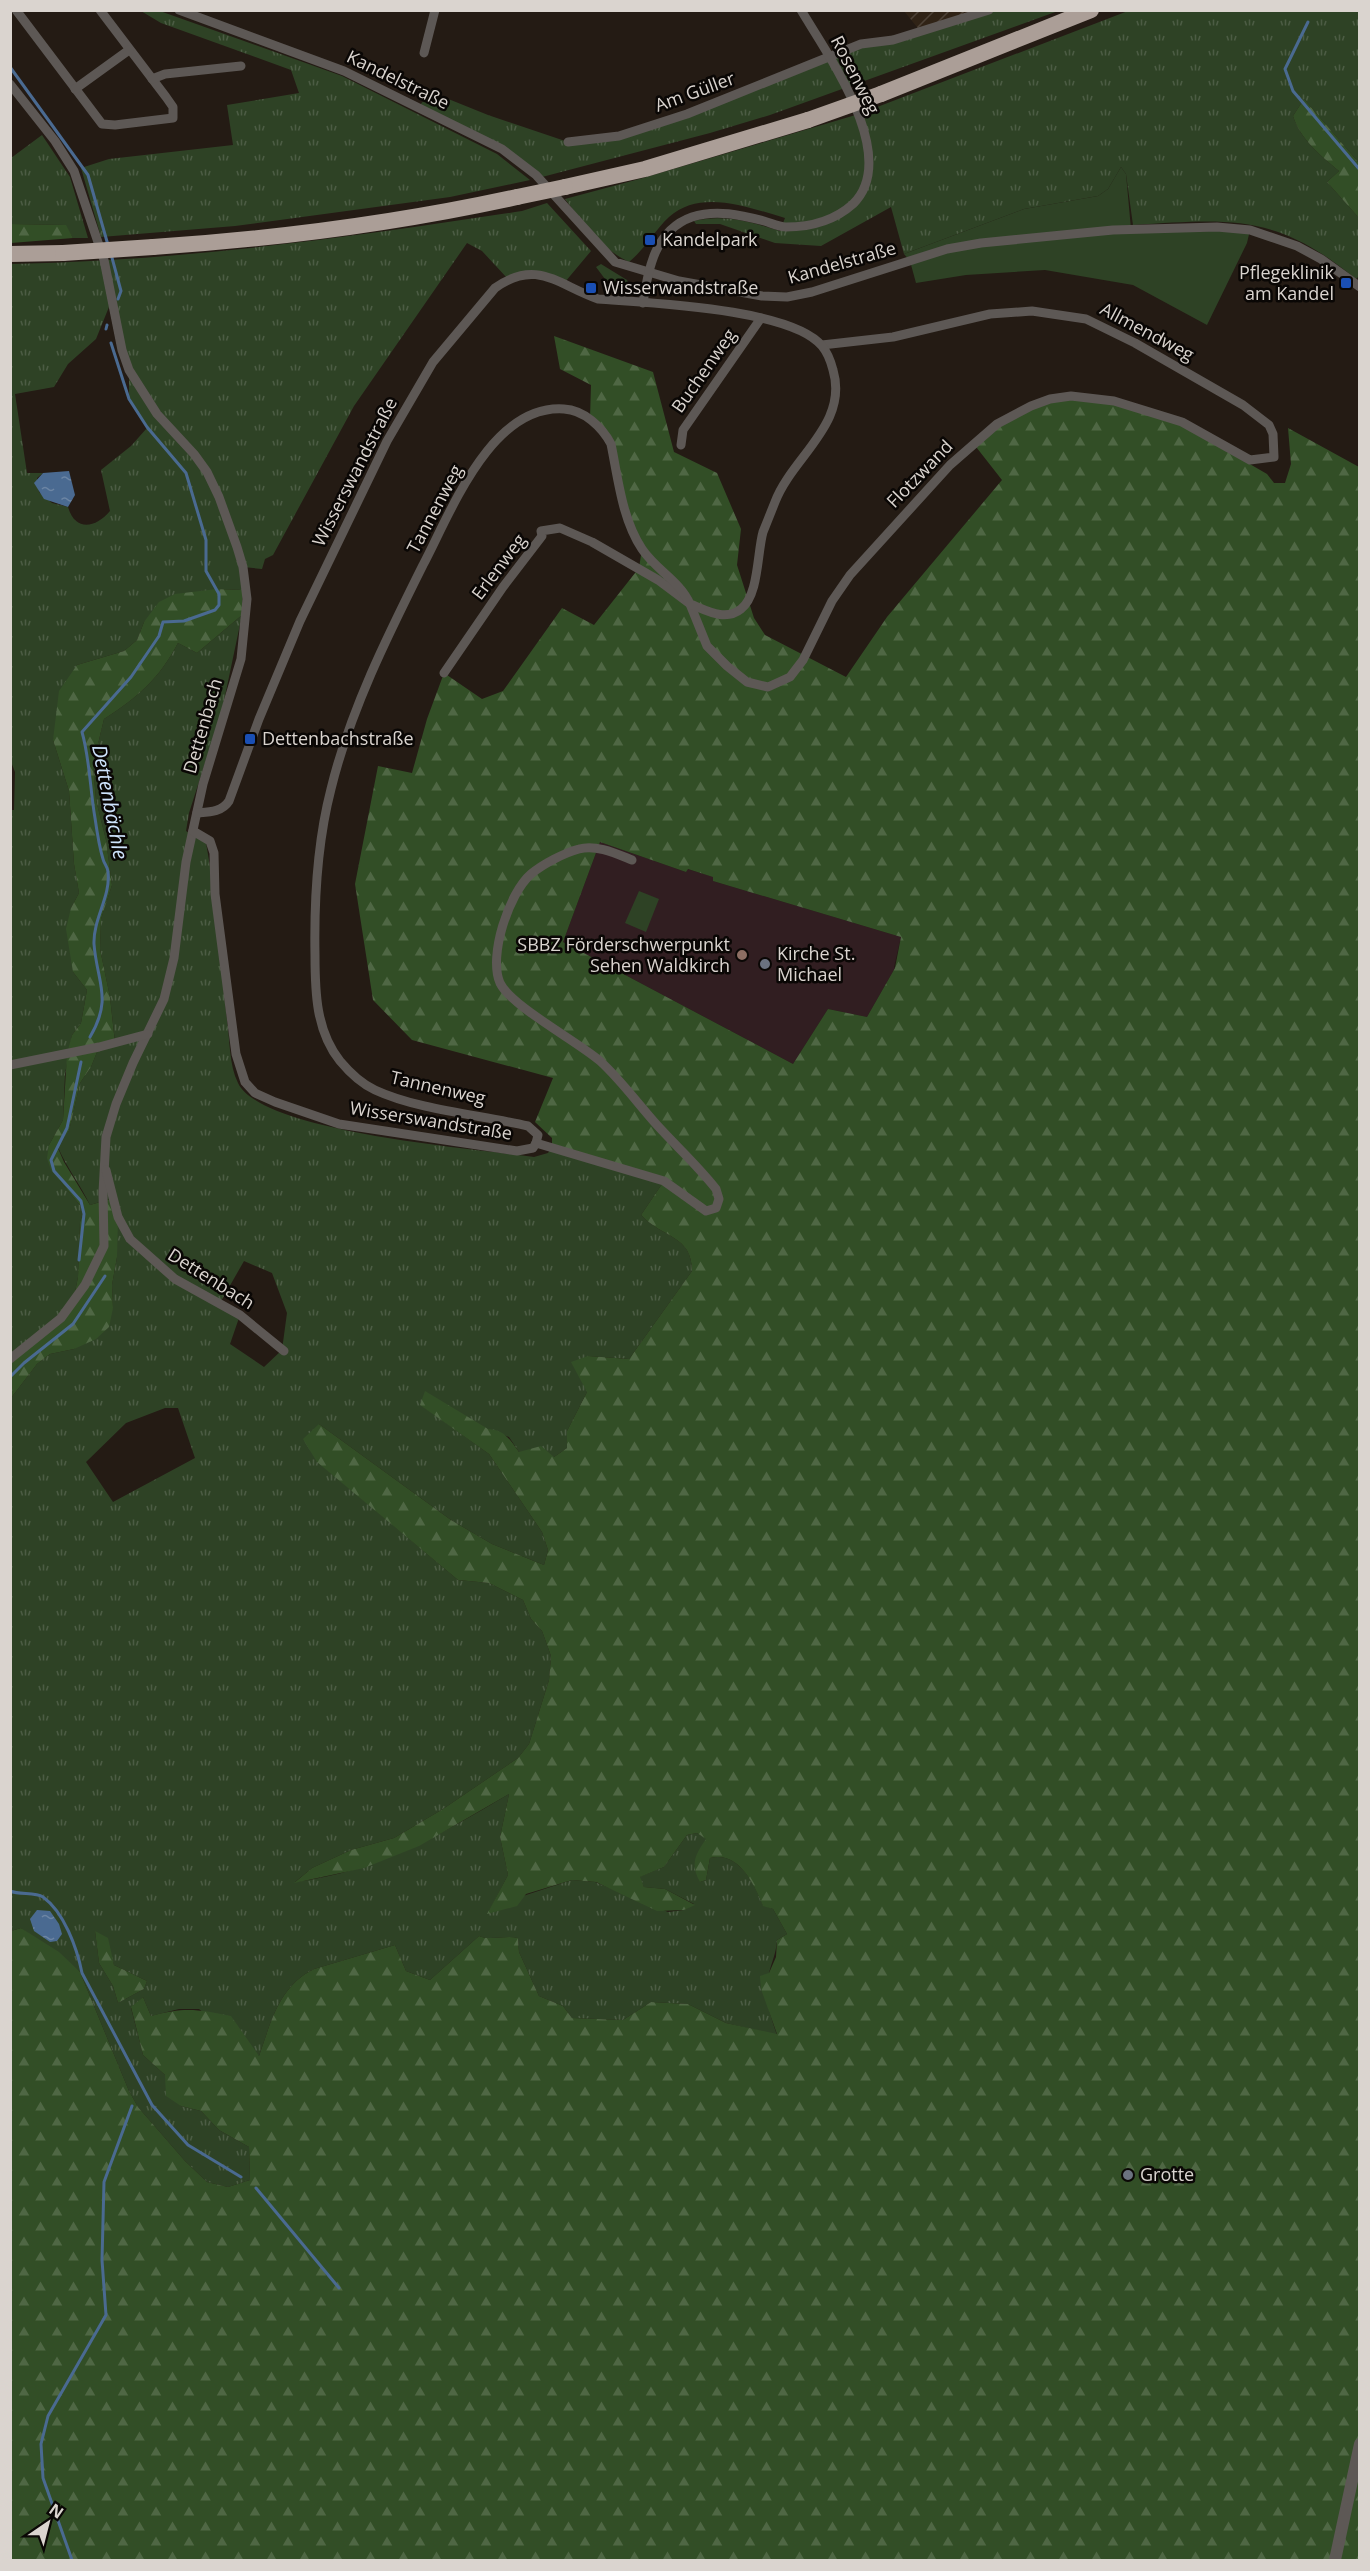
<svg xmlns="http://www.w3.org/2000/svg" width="1370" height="2571" font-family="'Open Sans',sans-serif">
	<defs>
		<pattern id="industrial-furrows" width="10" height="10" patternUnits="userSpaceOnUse" patternTransform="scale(1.5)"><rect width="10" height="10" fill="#302316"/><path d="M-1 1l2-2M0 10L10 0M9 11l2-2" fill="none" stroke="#4d4237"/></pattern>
		<pattern id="grass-tufts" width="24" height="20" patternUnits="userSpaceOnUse" patternTransform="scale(1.5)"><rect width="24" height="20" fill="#2e4225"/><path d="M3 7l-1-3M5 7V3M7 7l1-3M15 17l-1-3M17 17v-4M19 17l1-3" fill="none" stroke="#4c5c44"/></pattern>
		<pattern id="forest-firs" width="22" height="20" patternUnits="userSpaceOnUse" patternTransform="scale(1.5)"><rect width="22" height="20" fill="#324e26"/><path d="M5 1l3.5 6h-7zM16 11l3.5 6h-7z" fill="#4f6744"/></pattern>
		<pattern id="water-ripples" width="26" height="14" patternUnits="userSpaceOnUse" patternTransform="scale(1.5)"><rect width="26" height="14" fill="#4a6a91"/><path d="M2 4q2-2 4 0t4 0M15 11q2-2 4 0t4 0" fill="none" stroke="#6c85a4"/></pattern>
	</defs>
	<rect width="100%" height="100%" fill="#241b14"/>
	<path fill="url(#industrial-furrows)" d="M904,11H989L921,32Z"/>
	<path fill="#311e21" d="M600,842L686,872L687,869L714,877L713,881L901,937L894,967L895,968L867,1017L828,1009L793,1064L563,942Z"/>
	<g fill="url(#grass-tufts)" fill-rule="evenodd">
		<path d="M157,10L342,76L497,154L530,180L450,197L235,226L101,237L81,168L109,159L233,145L227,105L299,93L291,70L161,23L141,11Z"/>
		<path d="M989,11H1058L770,115L710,133L542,177L420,105L431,92L488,115L568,142L619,136L861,44Z"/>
		<path d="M1128,11H1359V163L1304,99L1293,116C1300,139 1321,156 1339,171L1327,182L1359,218V276L1356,279C1276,213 1231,219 1133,225L1126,174L1121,167L1108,189L1098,196L1024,209L904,254L891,207L821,246L775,243L720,224H696L694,221C725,214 751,222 780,231L785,218C750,208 701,188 669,217C654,231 645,249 629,262C601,249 583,223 565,199L643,178L859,114Z"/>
		<path d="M42,135L70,177L88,238H73L65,225L11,224V158Z"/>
		<path d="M547,203L591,251L565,282L551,277L508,279L482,251L467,243L354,406L273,555L265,559L262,569L243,567V590L217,589L144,622L137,640L124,651L77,665L53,740L69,791L74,864L79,893L71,908L73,972L87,990L81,1023L72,1035L65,1074L63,1120L49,1145L60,1181L84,1210L80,1222L78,1277L73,1302L11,1359L10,810H14L15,772L10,759L11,264C182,261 353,237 522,211ZM111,302L129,370V399L147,428L131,446L101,470L110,511C96,528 75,532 68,507L52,503L39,492L37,478L43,473H27L15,394L54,387L68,364L96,339Z"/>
		<path d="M242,615L222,710L189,813L186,831L206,843C217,901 220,961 227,1020C230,1040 229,1065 238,1083C262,1133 479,1149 534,1157L548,1153L552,1147L664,1181L641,1215C662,1238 692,1235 692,1271L629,1359L588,1356L587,1392L567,1431V1448L554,1457L519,1452L509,1437L421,1405L489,1454L542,1532L548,1550L544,1565L492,1544L451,1520L319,1424L318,1462L458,1580L489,1583L523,1600L531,1619L542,1631L551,1656L549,1680L529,1744L518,1758L443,1809L394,1838L351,1850L312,1868L295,1882C379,1871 438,1836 509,1794L500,1837L508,1875L488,1913L526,1895L572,1880L595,1882L668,1912L684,1910L694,1904L665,1889L644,1887L639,1877L664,1867L687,1835L697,1833L707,1839L700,1882L706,1880L710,1858C739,1851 754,1884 763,1905L773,1909L787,1934L777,1940C776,1954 772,1961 769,1973C762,1995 770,2014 777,2035L726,2023L688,2004L651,2002L623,2020L572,2018L563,2006L539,1996L519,1952L518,1938C504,1935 491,1941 479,1936L430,1980L406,1971L395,1945L314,1969C279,1986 271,2022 259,2056L199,2009H179L151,2016L143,1997L131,2008L143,2055L165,2075L181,2106L201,2111L219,2130L249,2147L250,2180L228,2187L207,2182L185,2161L138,2107L129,2091L80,1972L21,1928L11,1931V1398L37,1364L50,1354L74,1349L113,1308L112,1285L117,1257L113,1198L90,1205C80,1184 66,1167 57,1145L69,1131L80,1083L91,1067L99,1047L115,1042L110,997L100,949L101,919L112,885L106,840L96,800L93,765L104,719C138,697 159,679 178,643L197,653ZM244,1261L272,1273L287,1313L282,1350L264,1367L230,1344L240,1315L220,1303ZM165,1408H178L195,1458L113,1502L86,1462L126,1423ZM95,1931L111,1955L114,1965L147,1981L144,1989L118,2003L113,1986L99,1963Z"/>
	</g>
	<g fill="url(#forest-firs)" fill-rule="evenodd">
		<path d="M1304,99L1359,163V218L1327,182L1339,171C1321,156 1300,139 1293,116Z"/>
		<path d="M11,224L66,225L73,238L11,243Z"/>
		<path d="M554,336L653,372L674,452L717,473L741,529L737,565L754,618L765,635L846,677L887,617L1002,480L973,443L1031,406L1070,396L1165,415L1267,474L1274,483H1285L1291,464L1288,428L1359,467V2560H11V1931L21,1928L59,1952L80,1972L129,2091L138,2107L185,2161L207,2182L228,2187L250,2180L249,2147L219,2130L201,2111L181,2106L166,2096L165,2075L143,2055L131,2007L143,1997L151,2016C184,2007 197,2009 231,2016L259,2056C271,2022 279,1986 314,1969L395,1945L406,1971L430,1980L479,1936C491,1941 505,1935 518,1938L519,1952L539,1996L563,2006L572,2018L623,2020L651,2002L688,2004L726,2023L777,2034L761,1989L760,1976L769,1973L776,1957L777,1940L787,1934L773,1909L763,1906C754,1884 739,1851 710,1858L706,1880L700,1882C690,1864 695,1855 706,1839L697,1833L687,1835L664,1867L640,1877L644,1887L665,1889L695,1905L684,1910L657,1911L596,1882L572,1880L526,1894L517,1906L487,1914L508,1875L500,1837L509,1794L419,1846L364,1868L294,1883L312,1868L351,1850L394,1838L443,1809L518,1758L529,1744L549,1680L551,1656L542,1631L531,1619L523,1600L489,1583L458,1580L317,1462L303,1439L319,1424L451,1520L492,1544L544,1565L548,1550L542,1532L489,1454L420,1405L425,1391L488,1429C504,1430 510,1439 519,1452L541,1446L554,1457L567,1448V1431L587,1392L571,1362L588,1356L629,1359L692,1271C692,1235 662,1238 641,1215L664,1181L552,1147V1138L535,1122L553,1078L412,1040L373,1000L355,884L378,766L412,773L427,719L444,673L482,699L503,691L562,608L594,625L639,568L642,549L629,526L611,444L590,419L591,385L560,369ZM600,842L686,872L688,869L713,877V881L901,937L895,968L867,1017L828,1009L793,1064L563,942Z"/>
		<path d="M217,589L243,590L242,615L197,653L178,643C159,679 138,697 104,719L93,765L96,800L106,840L112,885L101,919L100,949L110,997L115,1043L99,1047L91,1067L80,1083L69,1131L57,1146L64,1162L90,1205L114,1198L118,1217L117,1257L112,1285L113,1308L109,1327L96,1339L74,1349L50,1354L37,1364L11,1398V1359L73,1302L78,1277L80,1222L84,1210L51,1170L47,1158L49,1145L63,1120L67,1054L72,1035L81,1023L87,990L73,972L66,929L71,908L79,893L74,864L69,791L53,740L59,691L77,665L124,651L137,640L144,622L159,602L175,594Z"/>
		<path d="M95,1931L108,1938L114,1965L147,1981L144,1989L118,2003L113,1986L99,1963Z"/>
	</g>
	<g fill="#2e4225">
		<path d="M1121,167L1126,174L1131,229L1250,230L1247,243L1207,325L1133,285L1045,270L966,275L916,283L910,261L904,254L1024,209L1098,196L1108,189Z"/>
		<path d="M601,264L627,280L628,282L635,284L634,289L626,286L622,289L605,279L596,267Z"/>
		<path d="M639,891L659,899L646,932L625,923Z"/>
	</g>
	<g fill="url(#water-ripples)">
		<path d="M69,471L75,495L68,507L44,499L34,483L43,473Z"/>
		<path d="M37,1910L50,1911L59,1924L62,1934L57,1941L50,1942L34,1931L30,1919Z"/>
	</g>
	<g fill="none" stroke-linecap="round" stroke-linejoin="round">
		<g stroke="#4a6a91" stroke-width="3">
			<path d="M1308,22L1285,69L1293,91L1360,170"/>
			<path d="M10,67L88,175L108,245"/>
			<path d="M111,254L121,291L118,299"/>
			<path d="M106,329L107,325"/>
			<path d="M90,1037C113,998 97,983 94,944C93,919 111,896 108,872C108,867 104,864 103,859C99,846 97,832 95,818C90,790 90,760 82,732L131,677L159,636L163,622L184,621L215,610L219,605V594L206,571V540L186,473L147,427L129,399L111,343"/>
			<path d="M79,1260L84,1214L81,1201L54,1171L51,1160L67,1128L81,1062"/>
			<path d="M10,1377L24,1363L73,1324L105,1276"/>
			<path d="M10,1891C20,1895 35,1892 43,1897C64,1912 77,1948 82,1973L152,2105L188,2145L241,2177"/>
			<path d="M256,2188L339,2288"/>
			<path d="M72,2560L43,2478L41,2444L48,2416L106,2315L102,2260L104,2182L132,2106"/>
		</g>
		<g stroke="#5d5855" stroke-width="9">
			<path d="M16,10L102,124L115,125L173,118V107L166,97L100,10"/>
			<path d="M179,10L344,71L502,149L536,175L615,262L679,281L762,296L787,297L812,292L947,249L981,243L1113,230L1217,227L1250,230L1297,246L1321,259L1360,287"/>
			<path d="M424,53L435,10"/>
			<path d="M152,79L165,74L241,66"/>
			<path d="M10,84L55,141L74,171L104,260L122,350L129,370L157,414L194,454L207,472L219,497L237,547L243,567L247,599L241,659L203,784L186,862L174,958L164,999L133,1063L116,1104L106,1137L103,1192L104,1246L85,1285L61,1318L10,1359"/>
			<path d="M75,89L129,50"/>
			<path d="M568,142L619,136L687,114L861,44L893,40L989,10"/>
			<path d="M643,303C648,269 655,230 692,217C716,209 741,215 764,221C771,223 779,227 786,227C811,227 834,221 853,204C901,157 828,55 801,10"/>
			<path d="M681,445L683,430L761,318"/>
			<path d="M444,673L503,587L542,536L541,531L560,528L592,542L658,580L690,604L707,646L727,666L747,682L768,687L790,677L803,660L832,601L850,575L950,465L997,424L1031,406L1050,399L1071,396L1114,401L1182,422L1250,460L1274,457L1273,434L1269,425L1243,405L1135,343L1086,319L1032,311L990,314L893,337L822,345"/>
			<path d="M197,813C209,812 222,812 229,801L259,719L300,621L387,441L433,362L495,288C537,258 558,285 598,299C647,303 791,308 822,346C827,352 831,362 833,370C849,424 792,457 775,502C771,512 767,522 763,532C757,553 759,595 741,609C725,622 706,610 690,604C680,581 656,570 642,549C622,519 618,478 611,444C602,427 584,410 564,409C491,404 451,512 423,565C387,637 350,711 331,789C317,843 314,900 315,955C315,992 316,1031 340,1061C350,1073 362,1084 375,1090C418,1110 481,1115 528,1126L538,1135L536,1143"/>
			<path d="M193,831L210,841L214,853L215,894L236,1054L245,1082L255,1093L275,1102L339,1124L517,1151L533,1148L536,1143"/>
			<path d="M10,1065L99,1047L148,1034"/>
			<path d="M536,1143L664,1181L706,1211L716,1208L719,1199L716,1189C698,1166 677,1147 657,1125C638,1104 621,1080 600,1061C577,1041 511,1006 500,983C488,956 509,893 531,874C543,864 564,853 579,849C596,844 617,854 632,860"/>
			<path d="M106,1170L118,1217L130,1239L175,1279L240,1315L284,1351"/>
		</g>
		<path stroke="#5d5855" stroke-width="12" d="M1335,2560L1360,2444"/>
		<g stroke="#ab9e97" stroke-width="16">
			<path d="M881,94L1091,10"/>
			<path d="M565,187L645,169L808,120"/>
			<path d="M153,247C275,239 398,223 517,197"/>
			<path d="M10,254L63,253"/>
		</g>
		<g stroke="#ab9e97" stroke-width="16">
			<path d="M808,120L881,94"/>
			<path d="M517,197L565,187"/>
			<path d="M63,253L153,247"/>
		</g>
	</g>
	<g fill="#1a4fb4" stroke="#0a0705" stroke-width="2">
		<rect x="644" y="234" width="12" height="12" rx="3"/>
		<rect x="1340" y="277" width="12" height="12" rx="3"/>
		<rect x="585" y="282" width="12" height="12" rx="3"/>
		<rect x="244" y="733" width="12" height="12" rx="3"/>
	</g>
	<circle fill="#8d6e63" stroke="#0a0705" stroke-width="2" cx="742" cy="955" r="6"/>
	<g fill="#6b7280" stroke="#0a0705" stroke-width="2">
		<circle cx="765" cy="964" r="6"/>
		<circle cx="1128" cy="2175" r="6"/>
	</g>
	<g text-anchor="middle" stroke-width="5" stroke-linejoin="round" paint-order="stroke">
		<g font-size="18" fill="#dad4cf" stroke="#0a0705">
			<text transform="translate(855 75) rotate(63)" y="6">Rosenweg</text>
			<text transform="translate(398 80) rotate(26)" y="6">Kandelstraße</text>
			<text transform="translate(695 92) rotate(-20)" y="6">Am Güller</text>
			<text transform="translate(842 263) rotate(-16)" y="6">Kandelstraße</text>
			<text transform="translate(1147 332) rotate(28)" y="6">Allmendweg</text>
			<text transform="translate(704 371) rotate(-55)" y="6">Buchenweg</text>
			<text transform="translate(355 472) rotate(-63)" y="6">Wisserswandstraße</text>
			<text transform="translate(920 474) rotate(-46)" y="6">Flotzwand</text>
			<text transform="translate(435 509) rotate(-62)" y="6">Tannenweg</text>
			<text transform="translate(499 567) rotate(-53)" y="6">Erlenweg</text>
			<text transform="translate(203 726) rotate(-74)" y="6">Dettenbach</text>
			<text transform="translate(438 1088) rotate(13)" y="6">Tannenweg</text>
			<text transform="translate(431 1121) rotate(9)" y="6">Wisserswandstraße</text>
			<text transform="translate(211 1279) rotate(32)" y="6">Dettenbach</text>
		</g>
		<g font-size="18" fill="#dad4cf" stroke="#0a0705" text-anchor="start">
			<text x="662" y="246">Kandelpark</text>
			<text x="1334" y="279" text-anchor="end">Pflegeklinik<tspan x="1334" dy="21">am Kandel</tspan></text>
			<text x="603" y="294">Wisserwandstraße</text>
			<text x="262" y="745">Dettenbachstraße</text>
			<text x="730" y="951" text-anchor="end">SBBZ Förderschwerpunkt<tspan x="730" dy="21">Sehen Waldkirch</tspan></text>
			<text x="777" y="960">Kirche St.<tspan x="777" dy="21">Michael</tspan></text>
			<text x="1140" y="2181">Grotte</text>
		</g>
		<g font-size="20" font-style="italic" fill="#cee3fc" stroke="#0a0705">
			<text transform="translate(110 802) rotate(79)" y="7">Dettenbächle</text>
		</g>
	</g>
	<rect width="1370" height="2571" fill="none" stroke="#dad4cf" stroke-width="24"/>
	<g transform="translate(48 2523) rotate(35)" stroke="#0a0705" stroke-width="4.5" paint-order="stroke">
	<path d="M0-4.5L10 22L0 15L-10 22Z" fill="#dad4cf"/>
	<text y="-9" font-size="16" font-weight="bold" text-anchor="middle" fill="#dad4cf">N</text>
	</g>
</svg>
